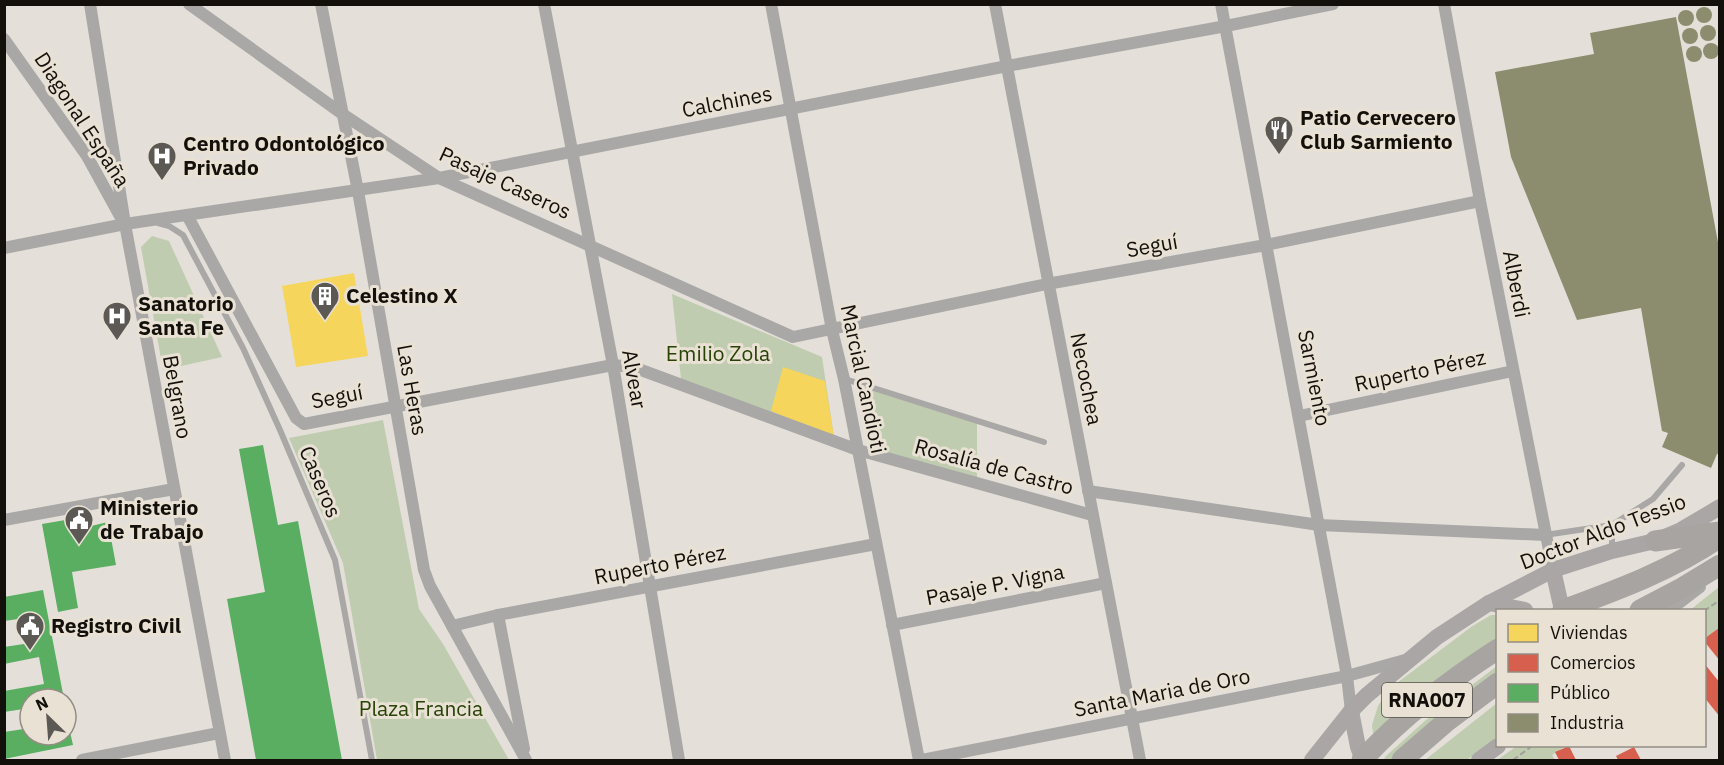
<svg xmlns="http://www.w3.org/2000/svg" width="1724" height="765" font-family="'IBM Plex Sans',sans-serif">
	<rect width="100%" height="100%" fill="#e4e0d9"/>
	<g fill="#bfccaf">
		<path d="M152,236L169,241L222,357L163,370L141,247Z"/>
		<path d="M672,294L822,357L834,437L681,379Z"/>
		<path d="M863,386L977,423V478L875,450Z"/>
		<path d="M383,420L419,609L443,644L509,760H377L343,563L289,438Z"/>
		<path d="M1719,587V627L1705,639L1704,610H1690Z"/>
		<path d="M1491,615H1497V643L1374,740L1372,725L1378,706L1389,689L1471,627Z"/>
		<path d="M1497,666V677L1394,760H1384L1385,757L1426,720Z"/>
		<path d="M1497,703V738L1467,760H1425Z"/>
		<path d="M1517,746H1565L1552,755L1555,760H1497Z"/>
	</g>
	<g fill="#f6d55c">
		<path d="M354,273L368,356L296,367L282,286Z"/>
		<path d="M783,367L825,381L834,437L771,411Z"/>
	</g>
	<g fill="#d6604d">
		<path d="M1720,627V661L1704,641V639Z"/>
		<path d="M1704,663L1720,683V717L1704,697Z"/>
		<path d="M1569,746L1576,760H1559L1555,752Z"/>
		<path d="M1634,747L1641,760H1618L1616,756Z"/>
	</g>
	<g fill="#5aae61">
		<path d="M263,445L278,525L298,521L342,760H256L227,599L265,592L239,449Z"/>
		<path d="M89,516L91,526L108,522L116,565L72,572L78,608L58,612L42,524Z"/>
		<path d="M43,590L64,699H30V708L4,712V691L44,684L39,657L4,664V647L37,642L33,617L4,621V597Z"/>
		<path d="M66,714L73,745L4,759V732L30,728V735H66Z"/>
	</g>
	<g fill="#8c8c6e">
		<circle cx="1704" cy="15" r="8"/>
		<circle cx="1686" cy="18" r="8"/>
		<path d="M1676,17L1720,253V453L1717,454L1711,468L1662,447L1668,433L1662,431L1641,308L1577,320L1511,157L1495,72L1594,54L1590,33Z"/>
		<circle cx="1708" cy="33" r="8"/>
		<circle cx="1690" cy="36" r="8"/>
		<circle cx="1711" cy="51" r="8"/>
		<circle cx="1694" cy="54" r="8"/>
	</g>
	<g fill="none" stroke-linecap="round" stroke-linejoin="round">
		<g stroke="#a29f9d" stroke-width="2" stroke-dasharray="6 3" stroke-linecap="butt">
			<path d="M1704,611L1720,600"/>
			<path d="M1513,760L1532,746"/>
		</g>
		<g stroke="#aaa8a7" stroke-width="6">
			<path d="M158,223L169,226L183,235L243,348L280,430L335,560L372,760"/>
			<path d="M845,379L1044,442"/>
			<path d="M1545,535L1612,525"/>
			<path d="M1612,551V525L1653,499L1682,465"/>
		</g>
		<g stroke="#aaa8a7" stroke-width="12">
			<path d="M90,4L125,224L225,760"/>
			<path d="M189,4L344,115L439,178L793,337L1047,284L1266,245L1480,201"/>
			<path d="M321,4L358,191L424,570L430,586L526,760"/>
			<path d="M544,4L613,365L679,760"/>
			<path d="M771,4L832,330L844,379L919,760"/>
			<path d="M995,4L1140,760"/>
			<path d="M1221,4L1347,676L1351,711"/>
			<path d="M1444,4L1480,201L1553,570"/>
			<path d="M4,39L87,156L120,216"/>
			<path d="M187,215L296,418L304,424L613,365L633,367L858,450L1092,515"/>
			<path d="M4,248L125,224L439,178L1007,66L1226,26L1333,4"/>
			<path d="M1299,416L1513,371"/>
			<path d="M1088,491L1319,525L1545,535"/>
			<path d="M4,520L174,489"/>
			<path d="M1670,610L1700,587"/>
			<path d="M498,615L524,749"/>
			<path d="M892,625L1106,583"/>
			<path d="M452,626L498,615L876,544"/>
			<path d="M82,760L219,733"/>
			<path d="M922,760L1347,676L1405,660"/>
		</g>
		<g stroke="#a9a6a5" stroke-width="16">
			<path d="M1553,570L1562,610"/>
			<path d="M1489,603L1525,610"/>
			<path d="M1351,711L1358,747L1363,760"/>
			<path d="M1312,760L1351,711L1367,695L1437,637L1489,603L1553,570L1612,551L1655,541L1681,530L1720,507"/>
			<path d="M1479,760L1498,746"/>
		</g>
		<g stroke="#a8a4a2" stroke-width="21">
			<path d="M1655,541L1720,532"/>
			<path d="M1563,610C1617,590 1672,570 1720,537"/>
			<path d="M1640,610L1682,588L1720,565"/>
			<path d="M1362,760C1402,717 1448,681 1498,649"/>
			<path d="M1402,760L1447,721L1498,683"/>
		</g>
	</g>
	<defs>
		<g id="restaurant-pin" transform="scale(1.5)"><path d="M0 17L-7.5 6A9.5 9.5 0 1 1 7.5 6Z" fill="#5c5954" stroke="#e9e1d4"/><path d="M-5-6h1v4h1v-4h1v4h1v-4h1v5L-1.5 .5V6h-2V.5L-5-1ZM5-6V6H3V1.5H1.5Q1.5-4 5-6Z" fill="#fff"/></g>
		<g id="hospital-pin" transform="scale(1.5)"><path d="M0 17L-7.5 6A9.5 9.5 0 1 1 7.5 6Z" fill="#5c5954" stroke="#e9e1d4"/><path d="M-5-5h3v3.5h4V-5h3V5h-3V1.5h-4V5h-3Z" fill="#fff"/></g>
		<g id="building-pin" transform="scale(1.5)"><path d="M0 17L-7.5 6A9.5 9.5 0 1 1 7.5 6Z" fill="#5c5954" stroke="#e9e1d4"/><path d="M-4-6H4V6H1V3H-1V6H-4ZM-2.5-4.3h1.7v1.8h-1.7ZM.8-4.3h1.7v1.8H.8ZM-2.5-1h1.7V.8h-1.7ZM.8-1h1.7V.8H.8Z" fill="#fff"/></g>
		<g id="civic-pin" transform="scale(1.5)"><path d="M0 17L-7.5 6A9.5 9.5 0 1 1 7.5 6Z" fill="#5c5954" stroke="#e9e1d4"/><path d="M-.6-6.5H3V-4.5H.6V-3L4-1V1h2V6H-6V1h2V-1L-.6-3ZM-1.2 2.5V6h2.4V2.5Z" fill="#fff"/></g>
	</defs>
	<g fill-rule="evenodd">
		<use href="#restaurant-pin" x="1279" y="130"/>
		<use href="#hospital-pin" x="162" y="156"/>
		<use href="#building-pin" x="325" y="296"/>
		<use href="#hospital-pin" x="117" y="316"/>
		<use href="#civic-pin" x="79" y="520"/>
		<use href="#civic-pin" x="30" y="626"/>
	</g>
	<g text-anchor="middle" stroke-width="6" stroke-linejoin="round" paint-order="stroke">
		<rect fill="#e9e1d4" stroke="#534f48" stroke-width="1.5" x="1382" y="683" width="90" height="34" rx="4.5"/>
		<g font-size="20" font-weight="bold" fill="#13100c">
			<text x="1427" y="707">RNA007</text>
		</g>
		<g font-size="21" fill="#13100c" stroke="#e9e1d4">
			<text transform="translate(727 102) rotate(-11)" y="7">Calchines</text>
			<text transform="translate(82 120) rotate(57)" y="7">Diagonal España</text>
			<text transform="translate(505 183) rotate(25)" y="7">Pasaje Caseros</text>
			<text transform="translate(1152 246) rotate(-10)" y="7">Seguí</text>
			<text transform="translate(1516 284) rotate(79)" y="7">Alberdi</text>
			<text transform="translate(1420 371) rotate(-12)" y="7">Ruperto Pérez</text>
			<text transform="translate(1314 378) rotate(79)" y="7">Sarmiento</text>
			<text transform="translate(634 379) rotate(80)" y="7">Alvear</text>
			<text transform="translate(863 379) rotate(78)" y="7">Marcial Candioti</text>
			<text transform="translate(1086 379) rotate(79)" y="7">Necochea</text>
			<text transform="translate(412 390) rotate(80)" y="7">Las Heras</text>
			<text transform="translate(177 397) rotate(80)" y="7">Belgrano</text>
			<text transform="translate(337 397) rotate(-11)" y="7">Seguí</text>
			<text transform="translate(994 467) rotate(15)" y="7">Rosalía de Castro</text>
			<text transform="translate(320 482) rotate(67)" y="7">Caseros</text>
			<text transform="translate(1603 532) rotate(-21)" y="7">Doctor Aldo Tessio</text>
			<text transform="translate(660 565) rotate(-11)" y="7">Ruperto Pérez</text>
			<text transform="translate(995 585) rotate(-11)" y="7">Pasaje P. Vigna</text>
			<text transform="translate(1162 693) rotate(-11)" y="7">Santa Maria de Oro</text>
		</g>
		<g font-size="21" font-weight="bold" fill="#13100c" stroke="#e9e1d4" text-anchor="start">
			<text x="1300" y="125">Patio Cervecero<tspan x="1300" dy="24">Club Sarmiento</tspan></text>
			<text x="183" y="151">Centro Odontológico<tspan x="183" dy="24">Privado</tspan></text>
			<text x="346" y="303">Celestino X</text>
			<text x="138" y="311">Sanatorio<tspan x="138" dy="24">Santa Fe</tspan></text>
			<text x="100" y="515">Ministerio<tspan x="100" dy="24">de Trabajo</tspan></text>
			<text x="51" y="633">Registro Civil</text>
		</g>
		<g font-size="21" fill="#264205" stroke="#e9e1d4">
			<text x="718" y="361">Emilio Zola</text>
			<text x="421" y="716">Plaza Francia</text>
		</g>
	</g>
	<rect width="1724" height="765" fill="none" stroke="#13100c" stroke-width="12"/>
	<rect x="1496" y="609" width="210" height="138" fill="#e9e1d4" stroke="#938d84" stroke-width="1.5"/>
	<rect x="1508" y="624" width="30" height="18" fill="#f6d55c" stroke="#938d84" stroke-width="1.5"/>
	<text x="1550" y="639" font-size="18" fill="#13100c">Viviendas</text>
	<rect x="1508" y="654" width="30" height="18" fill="#d6604d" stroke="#938d84" stroke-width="1.5"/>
	<text x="1550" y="669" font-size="18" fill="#13100c">Comercios</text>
	<rect x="1508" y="684" width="30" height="18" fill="#5aae61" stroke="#938d84" stroke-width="1.5"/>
	<text x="1550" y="699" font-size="18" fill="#13100c">Público</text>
	<rect x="1508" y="714" width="30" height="18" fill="#8c8c6e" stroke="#938d84" stroke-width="1.5"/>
	<text x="1550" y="729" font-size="18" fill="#13100c">Industria</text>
	<g transform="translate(48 717) rotate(335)"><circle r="28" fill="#e9e1d4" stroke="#938d84" stroke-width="1.5"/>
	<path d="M0-4.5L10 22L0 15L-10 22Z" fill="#5c5954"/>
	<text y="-9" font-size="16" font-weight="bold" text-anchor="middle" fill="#13100c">N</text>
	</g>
</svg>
